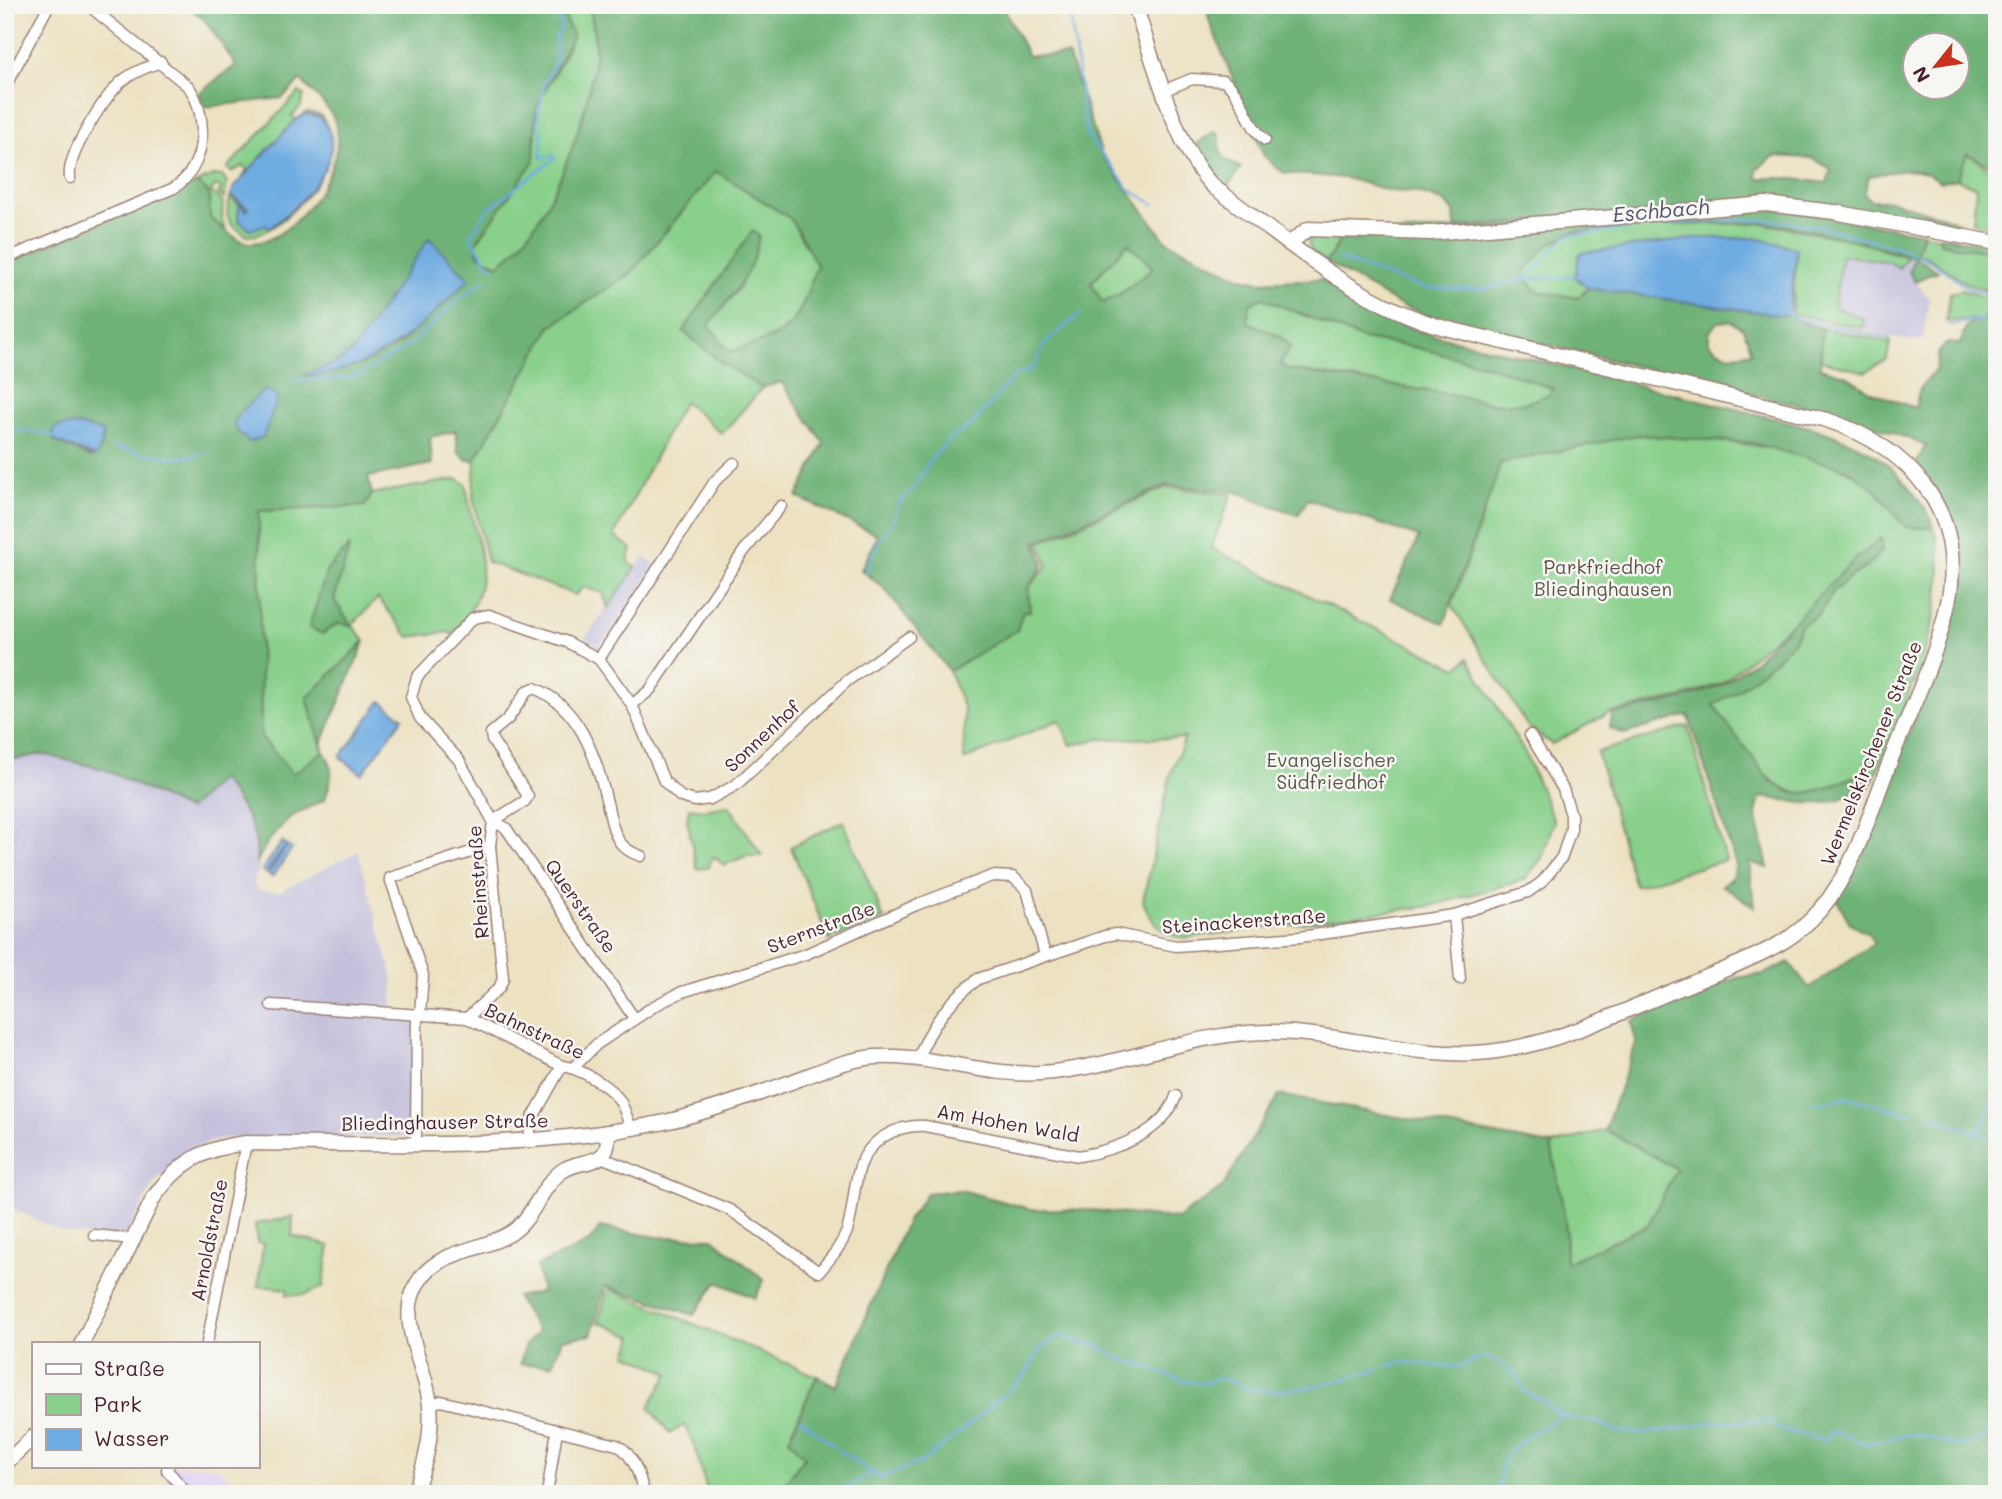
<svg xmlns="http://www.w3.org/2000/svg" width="2002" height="1499" font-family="Mali,sans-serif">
	<rect width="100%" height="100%" fill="#f6f6f2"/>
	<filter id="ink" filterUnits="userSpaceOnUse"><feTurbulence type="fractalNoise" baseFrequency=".0143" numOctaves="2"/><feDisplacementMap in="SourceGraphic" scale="14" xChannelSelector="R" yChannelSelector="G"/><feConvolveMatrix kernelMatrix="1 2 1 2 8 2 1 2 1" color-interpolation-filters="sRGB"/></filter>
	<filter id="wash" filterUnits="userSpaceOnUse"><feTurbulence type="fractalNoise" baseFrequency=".00686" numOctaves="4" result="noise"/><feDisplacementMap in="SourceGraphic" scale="28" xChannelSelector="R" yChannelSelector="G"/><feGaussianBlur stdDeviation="1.57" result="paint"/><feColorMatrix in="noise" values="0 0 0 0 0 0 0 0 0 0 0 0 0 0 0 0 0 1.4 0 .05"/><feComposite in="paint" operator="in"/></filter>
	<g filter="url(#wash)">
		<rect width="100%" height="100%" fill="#ece2c2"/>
		<path fill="#e0d4f4" d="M172,1466H217L241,1494H164Z"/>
		<g fill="#c4c0db">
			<path d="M1842,255L1890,262L1899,268L1907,257H1914L1909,272L1929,299L1923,340L1908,341L1863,328L1864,319L1834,307Z"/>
			<path d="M644,557L656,565L599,648L585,638Z"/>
			<path d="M42,754L104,769L188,810L221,779L254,832L258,848L256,863L260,866L253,883L260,891L279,892L358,851L393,978V1013L415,1014L412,1136L223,1138L206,1143L177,1160L154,1183L123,1242L62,1232L5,1205V761Z"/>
		</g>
		<g fill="#89d08b" stroke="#6a785b" stroke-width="2" fill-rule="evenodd">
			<path d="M565,5H590C592,22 597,43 595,59C585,124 552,225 498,265L478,254L476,243L497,212L536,138V108L564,56Z"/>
			<path d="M299,92L304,95L301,106L292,116L296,120L307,112L321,115C326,123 331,132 331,141C333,174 280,236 247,236L231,224L227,215L230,197L239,205L238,220L248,211L231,195L247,170L243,166L231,172L227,168Z"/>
			<path d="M1967,154C2002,174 2002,189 1990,228L1973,222L1976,187L1957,179Z"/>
			<path d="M716,171L791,219L817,265C796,328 794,333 729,352L708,325L742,284L683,331L722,363L762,388L722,434L684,401L614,536L632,549L628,562L636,567L608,608L603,593L583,587L576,595L487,562L473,497L475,460L551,326L631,273Z"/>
			<path d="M215,175L222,176L227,182L224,198L218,194L221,189L216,185L211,192L223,202L222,220L226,230L210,218L209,193L197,183Z"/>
			<path d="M1762,223L1858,241L1907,257L1899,268L1890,262L1842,255L1834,307L1864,319L1863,328L1792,314L1797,249C1716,221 1652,252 1575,277L1588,288L1578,298L1537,291L1522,275L1548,245L1572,232L1654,225Z"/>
			<path d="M1923,233L1997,254V291C1954,288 1951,264 1916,253Z"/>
			<path d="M1311,236H1343L1326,262L1311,251L1308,242Z"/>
			<path d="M1128,243L1154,268L1123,292L1103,303L1091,283Z"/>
			<path d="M1962,290L1980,296L1997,297V312L1980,319L1946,321L1950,293Z"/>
			<path d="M1262,298L1362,339L1414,347L1490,366L1554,389L1548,395L1526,403L1496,404L1450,394L1289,370L1280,364L1291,346L1247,322L1249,304Z"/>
			<path d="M1822,328L1890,342L1887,359L1866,372L1821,361Z"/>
			<path d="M1637,435C1703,440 1824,443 1875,489C1886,499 1895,514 1905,527L1930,528L1931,518C1963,599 1901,709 1871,785L1872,773C1850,780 1826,792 1803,793C1765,794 1736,732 1713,705L1740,689L1774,661L1793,642L1801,625L1819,614L1834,591L1852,575L1867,567L1882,551L1881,547L1722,683L1682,697L1609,713L1552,744L1528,727L1452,605L1501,463Z"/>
			<path d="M457,479L466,484C474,547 503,580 452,635L449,632L409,637L378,598L352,625L365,641L307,698L323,751L293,775L261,737L259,511L365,506L372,494ZM349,547L334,600L350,625L339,623L327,570Z"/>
			<path d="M1167,487L1232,494L1211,548L1457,668L1468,658L1526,755L1554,821L1542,858L1524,880L1431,906L1184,938C1161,935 1151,922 1143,901L1171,772L1185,738L1099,739L1071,745L1059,720L964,760V709L949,671L1017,630L1023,611L1030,610L1028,588L1048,565L1039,543Z"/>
			<path d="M1688,726L1726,860L1635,886L1597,752Z"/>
			<path d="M729,805L762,856H746L724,865L713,856L708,868L697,869L687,819L689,808L705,810Z"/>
			<path d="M843,821L884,919L829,940L791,847Z"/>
			<path d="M1605,1130L1678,1169L1648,1225L1566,1263L1565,1218L1551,1145Z"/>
			<path d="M293,1217L292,1236L330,1246L323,1287L304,1295H287V1289L258,1286L263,1244L257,1243L255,1224Z"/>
			<path d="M608,1288L817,1376L789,1439L805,1456L777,1494H708L694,1445L684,1425L670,1434L649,1407L669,1373L627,1354L634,1337L598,1322Z"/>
		</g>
		<g fill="#6eb277" stroke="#5c6851" stroke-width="2" fill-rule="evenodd">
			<path d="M185,5H565L566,21L573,36L536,108L534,161L476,243L478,254L498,265C552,226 585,123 595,59C597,43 592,22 590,5H1002L1028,56L1068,55L1102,155L1166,241L1236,276L1259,282L1321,279L1362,307L1418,331L1809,427C1871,446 1896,463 1931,518L1930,528L1905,527L1875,489L1847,469L1752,443L1637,435L1501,463L1444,624L1390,599L1419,537L1308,499L1298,515L1234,491L1167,485L1036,542L1044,564L1028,588L1030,611H1023L1017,630L949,671L884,588L861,570L878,535L797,497L824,443L781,382L762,388L722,363L683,331L752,231L759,235C755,272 731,297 709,325L729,352C794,334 796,328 817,265L791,219L716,171L631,273L551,326L475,460H467L458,452L456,431L430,437L432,464L368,477L372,494L365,506L259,511L261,737L293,774L323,751L307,698L365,641L323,740V751C336,766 331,781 325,799L290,817L268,841L256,863C261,830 240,805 221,779L188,810L104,769L42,754L5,761V263L197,183L209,193L210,218C221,226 237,243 251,243C295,244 350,162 335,122C330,107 312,92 301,80L282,98L205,107L199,93L236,65L203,18ZM429,239L468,279L401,343L362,364L306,375L339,362L354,350ZM1128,243L1153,268L1123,292L1103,303L1091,283ZM1262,298L1362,339L1414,347L1490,366L1554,389L1548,395L1526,403L1496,404L1450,394L1289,370L1280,364L1291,346L1278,335L1247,322L1250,304ZM277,401L250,442L238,432ZM81,427L103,432L101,448L91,458L55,441Z"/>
			<path d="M1207,5H1997V176L1989,165L1967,154L1957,179L1940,182C1921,163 1894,172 1869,176L1864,194L1870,200L1893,201L1959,222L1950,230L1798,203L1455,227L1454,212L1443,201L1415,192L1390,191L1346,178L1284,173L1264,156L1209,20ZM1914,46H1956V88H1914ZM1774,156L1812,158L1831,169L1827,183L1784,178H1757V169Z"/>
			<path d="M1215,131L1220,137C1218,157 1224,160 1241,168L1227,188C1213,177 1196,164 1198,143Z"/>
			<path d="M1783,209L1923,233L1915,257L1938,271L1915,281L1909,272L1914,257L1858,241L1793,227L1762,223L1654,225L1572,232L1548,245L1522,275L1537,291L1578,298L1588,288L1779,315L1789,314L1801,322L1822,328L1820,368L1845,375L1871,392L1915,408L1920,388L1936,369L1939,352L1947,343L1960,344L1967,325L1997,312V1494H777L805,1457L789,1439L817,1376L836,1386L907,1221L927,1193L961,1190L1030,1209L1089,1210L1177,1219L1222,1188L1279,1095L1551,1145L1565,1218L1566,1263L1648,1225L1677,1169L1605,1130L1636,1042L1631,1021L1736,978L1764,974L1789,962L1809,988L1874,943L1869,934L1850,923L1837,900L1853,872C1872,824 1891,776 1911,728C1946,638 1992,549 1916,464L1926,445L1851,417L1434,318L1400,305L1326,262L1343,236ZM1730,321L1743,328L1752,352C1735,356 1721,357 1709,343V333L1717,322Z"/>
			<path d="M1940,236L1997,246V254L1940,243Z"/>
			<path d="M1881,538L1882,551L1867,567L1852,575L1834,591L1819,614L1801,625L1793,642L1774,661L1740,689L1713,705L1771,782L1790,792L1806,793L1829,787L1869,770L1872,773L1871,785L1865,793C1846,793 1843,800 1828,802C1805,806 1783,799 1760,797L1756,813L1768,868L1749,862L1755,907L1721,885L1731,879L1736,865L1688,715L1624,734L1610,728L1612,714L1683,699L1722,685L1756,660L1852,562Z"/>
			<path d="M350,545L334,600L352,626L339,623L322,634L309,627L327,570Z"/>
			<path d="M600,1227L657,1237L713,1238L764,1280L755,1298L717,1282L694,1315L605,1286L591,1335L562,1339L552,1365L520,1364L525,1346L538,1331L516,1297L542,1292L537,1266L591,1241Z"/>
		</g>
		<g fill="#6eace1" stroke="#5c6686" stroke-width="2">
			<path d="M306,114L320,117C356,155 298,206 270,228L266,225L250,230L238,220L239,205L247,211L248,208L231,195L233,188L295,120Z"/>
			<path d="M429,238L469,279C430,317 396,355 342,370C329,373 319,377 305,375L339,362L354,350Z"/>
			<path d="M1698,238H1756L1797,249L1789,314L1779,315L1588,288L1575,277L1580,253Z"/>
			<path d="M264,390L275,393L277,401L263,437L250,442L238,432L234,424L238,415Z"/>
			<path d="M78,425L103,432L101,448L95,457L55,441L53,432L56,427Z"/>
			<path d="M381,701L403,718L362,774L340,757Z"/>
			<path d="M282,842L286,845L266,873L262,870Z"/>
			<path d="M287,846L292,849L272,877L268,874Z"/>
		</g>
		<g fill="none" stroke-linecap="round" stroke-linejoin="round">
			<g stroke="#6eace1" stroke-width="2.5">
				<path d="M1069,5L1086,133L1129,189L1154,204"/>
				<path d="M1338,259L1424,288L1484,289L1525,279L1564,238L1571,235C1658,227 1755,207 1841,232C1870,240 1906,247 1932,262C1961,279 1957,291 1997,294"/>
				<path d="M492,269L470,236L489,208L555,158L553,155L541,158L542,133L537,122L545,82L556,59V36L562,27L559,21L560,5"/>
				<path d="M1525,279L1577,276"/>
				<path d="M1788,313L1798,319L1890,338"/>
				<path d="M1949,325L1997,316"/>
				<path d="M293,380H333L359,375L412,344L459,299L485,280"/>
				<path d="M5,428C23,434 38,430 56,436"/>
				<path d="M113,447C144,452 180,466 210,450"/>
				<path d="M866,571L879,540L893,522L900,502L913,489L933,456L952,438L971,425L1015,375L1033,368L1048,340L1080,314"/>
				<path d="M1812,1103L1850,1098L1910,1114"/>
				<path d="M1930,1116L1986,1136"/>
				<path d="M1979,1134L1997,1085"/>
				<path d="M1485,1357L1498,1361L1515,1375L1526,1393L1545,1401L1549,1408L1572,1419L1591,1420L1618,1431L1643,1434L1715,1422L1768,1421L1781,1430L1824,1440L1833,1431L1867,1444L1902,1435H1918L1955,1445L1976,1443L1997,1429"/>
				<path d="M1387,1366L1400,1362L1458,1367L1480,1358"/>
				<path d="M801,1419L833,1445"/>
				<path d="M839,1450L880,1478L925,1460L959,1433L1024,1377L1042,1346L1061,1335C1069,1342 1082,1341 1093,1344C1108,1349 1122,1365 1138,1363C1157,1371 1200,1393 1216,1378C1231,1378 1242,1389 1256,1390C1298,1394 1339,1381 1378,1369"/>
				<path d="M843,1494L848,1487L874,1471"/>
				<path d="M1497,1494C1500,1485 1500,1475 1502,1466C1510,1441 1543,1428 1563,1415"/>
			</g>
		</g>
	</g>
	<g filter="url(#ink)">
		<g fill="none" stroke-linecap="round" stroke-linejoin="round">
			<g stroke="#9b8076" stroke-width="13">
				<g id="street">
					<path d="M5,87L49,5"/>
					<path d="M1165,90L1192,79L1224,81C1244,96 1246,124 1265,140"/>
					<path d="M70,178C66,155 104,98 121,82C133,72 147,67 161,62"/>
					<path d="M5,259L174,188C207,166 209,117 189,87L88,5"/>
					<path d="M599,659L715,481L734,463"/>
					<path d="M632,705L650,690L744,551L781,506"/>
					<path d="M493,821L525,801L528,796L492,740L491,733L508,719L527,691L534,688C579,706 596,756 606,799C610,812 611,829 619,841C624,849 632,853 641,856"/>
					<path d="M493,821L506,828L634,1018"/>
					<path d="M1454,915L1460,979"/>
					<path d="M271,1005L467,1018L562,1066C579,1068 606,1084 617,1097C624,1104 627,1119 631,1128"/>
					<path d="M420,1014L423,975L390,878L490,846"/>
					<path d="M467,1018L499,988L503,979L490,846L493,821L459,760L420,718L411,697L417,677L473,618L489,615L567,642L599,659L632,705L664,781L681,797L695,801L710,799L736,785L847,681L909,637"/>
					<path d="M918,1059C931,1025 949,1001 978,979L1105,936L1116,934L1176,946L1300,937L1454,915L1528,892L1542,882L1562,857L1571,829V815L1563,789L1530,735"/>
					<path d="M574,1067L597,1044L656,1005L682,992L806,954L916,905L992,876L1013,877L1027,890L1045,955"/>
					<path d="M528,1142L532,1119L562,1066"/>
					<path d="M416,1144L417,1014"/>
					<path d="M601,1157L730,1210L819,1272C830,1259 841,1247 847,1231C858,1197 849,1159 883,1137C896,1129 910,1125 925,1126L1079,1156C1115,1150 1163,1134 1176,1096"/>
					<path d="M94,1235L132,1239"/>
					<path d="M207,1343L246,1143"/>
					<path d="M430,1404L441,1401L617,1445C634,1454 640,1477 644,1494"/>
					<path d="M168,1466L167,1470L188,1494"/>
					<path d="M547,1494L557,1430"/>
				</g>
			</g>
			<g stroke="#9b8076" stroke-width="17">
				<g id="secondary">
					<path d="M1290,243L1308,229L1431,233L1766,204L1834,212L1997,243"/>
					<path d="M82,1343L154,1197C179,1162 204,1148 246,1143C386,1144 527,1151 665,1122C708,1112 750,1097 791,1082C819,1072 846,1059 876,1057C931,1054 986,1077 1041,1073C1118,1068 1192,1032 1269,1032C1342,1032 1417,1060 1489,1052C1555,1045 1618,1013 1678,989C1711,975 1747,962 1779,944C1795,935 1809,923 1821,909C1856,867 1871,809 1891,759C1911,708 1937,657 1948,603C1967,511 1910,448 1827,420L1445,328C1357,304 1287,241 1215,188C1178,156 1151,53 1135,5"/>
					<path d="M5,1464L33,1437"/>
					<path d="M5,1486L11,1494"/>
					<path d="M414,1494C425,1465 433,1436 430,1405C426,1362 389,1313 425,1273C448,1249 484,1250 511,1233C534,1218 540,1187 562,1171C581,1157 613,1169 607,1132"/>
				</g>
			</g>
			<use href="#street" stroke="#fff" stroke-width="10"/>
			<use href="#secondary" stroke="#fff" stroke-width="14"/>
		</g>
	</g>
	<g text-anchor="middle" stroke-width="5" stroke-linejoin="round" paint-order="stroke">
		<g font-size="19" fill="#5d5448" stroke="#f6f6f2">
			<text x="1603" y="574">Parkfriedhof<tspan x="1603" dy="22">Bliedinghausen</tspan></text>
			<text x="1331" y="767">Evangelischer<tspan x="1331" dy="22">Südfriedhof</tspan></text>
		</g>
		<g font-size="19" fill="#4a1f2b" stroke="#f6f6f2">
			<text transform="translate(762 736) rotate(-43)" y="7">Sonnenhof</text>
			<text transform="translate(1871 753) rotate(-68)" y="7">Wermelskirchener Straße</text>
			<text transform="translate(478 882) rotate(-94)" y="7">Rheinstraße</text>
			<text transform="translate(581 906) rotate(55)" y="7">Querstraße</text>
			<text transform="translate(1244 921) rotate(-4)" y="7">Steinackerstraße</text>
			<text transform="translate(821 927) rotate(-21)" y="7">Sternstraße</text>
			<text transform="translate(535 1031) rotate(25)" y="7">Bahnstraße</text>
			<text transform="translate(445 1122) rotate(-1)" y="7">Bliedinghauser Straße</text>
			<text transform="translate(1008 1123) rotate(10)" y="7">Am Hohen Wald</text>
			<text transform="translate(209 1240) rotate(-79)" y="7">Arnoldstraße</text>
		</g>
		<g font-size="21" font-style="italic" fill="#57506b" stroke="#f6f6f2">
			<text transform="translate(1661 211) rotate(-5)" y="7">Eschbach</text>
		</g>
	</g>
	<rect width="2002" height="1499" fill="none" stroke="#f6f6f2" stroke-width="28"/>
	<rect x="32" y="1342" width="228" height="126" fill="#f6f6f2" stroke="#b1a0a2" stroke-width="2"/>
	<rect x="46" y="1364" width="35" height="10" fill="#ffffff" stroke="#b1a0a2" stroke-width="2"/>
	<text x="94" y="1376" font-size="21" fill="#4a1f2b">Straße</text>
	<rect x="46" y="1394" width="35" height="21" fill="#89d08b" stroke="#b1a0a2" stroke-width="2"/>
	<text x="94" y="1412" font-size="21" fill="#4a1f2b">Park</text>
	<rect x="46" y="1429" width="35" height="21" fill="#6eace1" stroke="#b1a0a2" stroke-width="2"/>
	<text x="94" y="1446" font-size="21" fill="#4a1f2b">Wasser</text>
	<g transform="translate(1936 66) rotate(240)"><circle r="33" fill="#f6f6f2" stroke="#b1a0a2" stroke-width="2"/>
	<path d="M0-5L12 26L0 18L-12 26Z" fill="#c8321e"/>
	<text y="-10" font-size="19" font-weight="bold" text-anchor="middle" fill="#4a1f2b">N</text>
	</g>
</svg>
